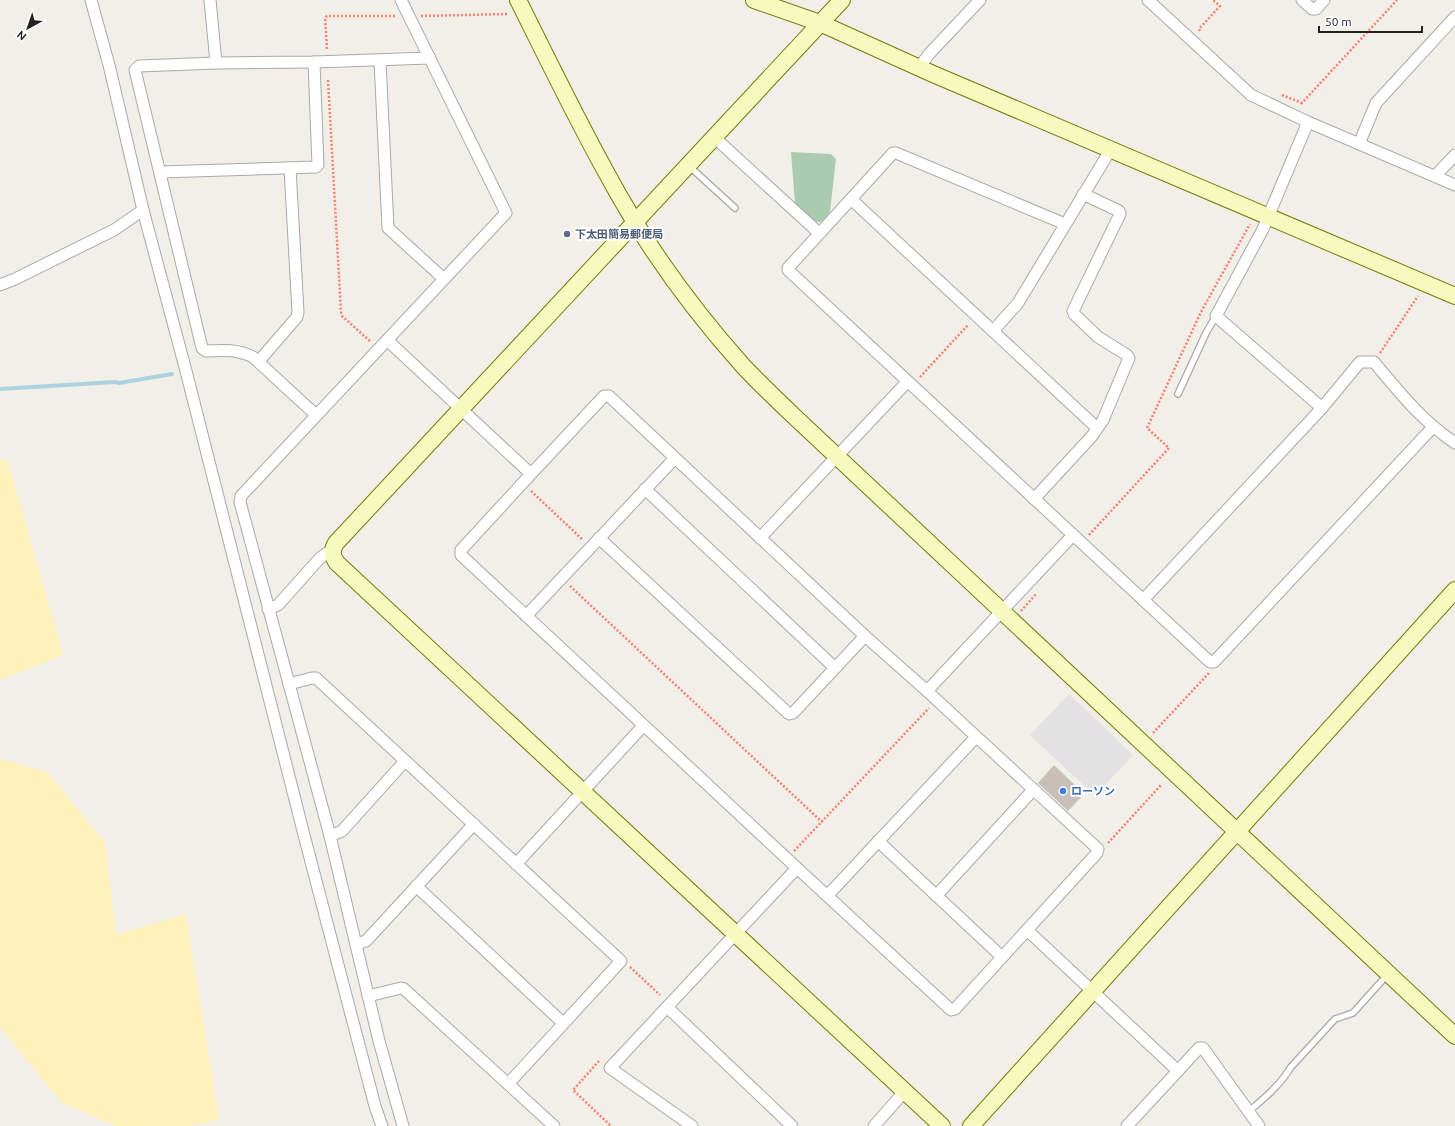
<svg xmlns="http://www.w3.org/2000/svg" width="1455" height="1126" font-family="Ubuntu,'Noto Sans JP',sans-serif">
	<rect width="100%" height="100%" fill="#f2efe9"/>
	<g fill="#fff1ba">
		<path d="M7,459L63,655L0,680V460Z"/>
		<path d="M0,759L47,772L105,843L116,935L186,914L219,1120L190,1126H117L62,1103L0,1027Z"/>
	</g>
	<path fill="#aacbaf" d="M791,152L831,154L836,159L830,212L822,222H816L795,203Z"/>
	<path fill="#e2e2e2" d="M1069,694L1133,755L1095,796L1030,735Z"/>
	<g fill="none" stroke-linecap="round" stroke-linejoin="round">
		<path stroke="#aad3df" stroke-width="4" d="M0,389L115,382L119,383L172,374"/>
	</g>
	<path fill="#c7bfb8" d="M1054,765L1076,786L1075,788L1083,795L1068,811L1038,783Z"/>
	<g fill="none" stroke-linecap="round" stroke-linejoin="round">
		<g stroke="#a9a9a9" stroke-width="8">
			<g id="lane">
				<path d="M689,166L735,208"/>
				<path d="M1178,394L1206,333L1216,316"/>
				<path d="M1249,1111C1265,1098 1280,1085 1291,1067L1335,1019L1353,1013L1388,974"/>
			</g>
		</g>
		<g stroke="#a9a9a9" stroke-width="13">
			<g id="street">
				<path d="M91,0L109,65L143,210L186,371L304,835L375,1106L382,1126"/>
				<path d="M210,0L216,63"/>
				<path d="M401,0L506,213L241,496L240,502L330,836L379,1041L403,1126"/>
				<path d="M1148,0L1251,95L1308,122L1455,185"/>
				<path d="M1302,0L1312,9H1316L1324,0"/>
				<path d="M380,61L388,228L444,279"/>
				<path d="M919,68L929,54L980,0"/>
				<path d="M1308,122L1263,229L1216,316L1322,408"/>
				<path d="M714,137L819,233"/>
				<path d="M1359,144L1376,103L1455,17"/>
				<path d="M161,172L316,167L318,165L314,62"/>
				<path d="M1435,176L1455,155"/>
				<path d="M851,199L1097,428"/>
				<path d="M1065,224L896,153H893L788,268V270L1210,662H1214L1433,427"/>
				<path d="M0,285L15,279L114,230L143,210"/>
				<path d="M993,331L1018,303L1111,149"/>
				<path d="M387,340L531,474L604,396H609L865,636L927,691L1098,849L1097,853L955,1009L951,1010L797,868L610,1068L692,1126"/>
				<path d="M259,361L297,317L298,312L290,168"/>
				<path d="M316,415L253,357C238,349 223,350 206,351L202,348L135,70L139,66L216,63L314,62L430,58"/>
				<path d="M531,474L461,550V555L797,868"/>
				<path d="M645,489L835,668"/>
				<path d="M1034,499L1092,436L1103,420L1129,358L1127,355L1098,337L1074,314L1073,311L1120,214L1119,211L1083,194"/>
				<path d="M599,538L789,714L793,713L865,636"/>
				<path d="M760,538L907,382"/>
				<path d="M1143,600L1322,408L1360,362H1374C1400,393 1421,420 1455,443"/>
				<path d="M268,609L278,605L320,558L327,553L332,552"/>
				<path d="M526,616L675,458"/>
				<path d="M289,684L312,678H316L621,961L508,1084"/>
				<path d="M927,691L1073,535"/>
				<path d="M330,836L342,831L405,761"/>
				<path d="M878,841L1002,957"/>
				<path d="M516,864L643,726"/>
				<path d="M416,886L563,1023"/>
				<path d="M827,896L976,737"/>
				<path d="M936,896L1033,790"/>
				<path d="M1027,930L1178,1071"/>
				<path d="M356,944L366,941L474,824"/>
				<path d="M368,996L401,988L404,989L554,1126"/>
				<path d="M667,1007L792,1126"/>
				<path d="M874,1126L905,1091"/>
				<path d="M1127,1126L1199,1048H1203L1259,1126"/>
			</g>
		</g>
		<g stroke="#707d05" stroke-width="18">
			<g id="secondary">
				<path d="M518,0C547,58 575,116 606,172C643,241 692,309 744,367C761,385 780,403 798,420L1455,1036"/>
				<path d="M754,0L820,23L933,74L1455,296"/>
				<path d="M842,0L336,543C331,551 332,556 337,563L942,1126"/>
				<path d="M971,1126L1455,590"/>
			</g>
		</g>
		<g stroke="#fa8072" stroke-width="2.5" stroke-dasharray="2 2" stroke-linecap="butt">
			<path d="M421,16L508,14"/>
			<path d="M1200,31L1199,29L1220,6L1213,0"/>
			<path d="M327,49L325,18L327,16H396"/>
			<path d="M328,80L341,312L342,316L371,342"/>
			<path d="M1282,95L1302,103"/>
			<path d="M1301,104L1397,0"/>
			<path d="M1380,353L1418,296"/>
			<path d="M920,377L968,325"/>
			<path d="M531,491L582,539"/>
			<path d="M1089,535L1169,448L1147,428L1201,312L1250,224"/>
			<path d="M570,586L822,822"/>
			<path d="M1021,611L1036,594"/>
			<path d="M1153,733L1209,673"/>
			<path d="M1108,843L1161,785"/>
			<path d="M794,851L929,708"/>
			<path d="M630,967L660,995"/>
			<path d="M599,1061L573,1090L611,1126"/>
		</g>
		<use href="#lane" stroke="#fff" stroke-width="5.5"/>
		<use href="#street" stroke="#fff" stroke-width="11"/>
		<use href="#secondary" stroke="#f7fabf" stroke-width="16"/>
	</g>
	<circle fill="#5c6f8a" stroke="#fff" stroke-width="1.5" cx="567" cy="234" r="4"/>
	<circle fill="#3f7fe0" stroke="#fff" stroke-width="1.5" cx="1063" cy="791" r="4"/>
	<g text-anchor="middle" stroke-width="4" stroke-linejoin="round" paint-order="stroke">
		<g font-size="11" font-weight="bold" fill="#4e5e75" stroke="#fff" text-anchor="start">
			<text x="575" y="238">下太田簡易郵便局</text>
		</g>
		<g font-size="11" font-weight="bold" fill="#366cbe" stroke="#fff" text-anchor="start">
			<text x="1071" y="795">ローソン</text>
		</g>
	</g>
	<g transform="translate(28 28) rotate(220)" stroke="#ffffff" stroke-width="3" paint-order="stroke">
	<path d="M0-3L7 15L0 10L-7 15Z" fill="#222222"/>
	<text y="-6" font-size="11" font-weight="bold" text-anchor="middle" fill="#222222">N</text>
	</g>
	<path d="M1319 26v6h103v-6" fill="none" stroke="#222222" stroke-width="2"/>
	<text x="1325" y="26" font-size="12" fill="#222222" stroke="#ffffff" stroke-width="3" paint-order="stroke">50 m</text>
</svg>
